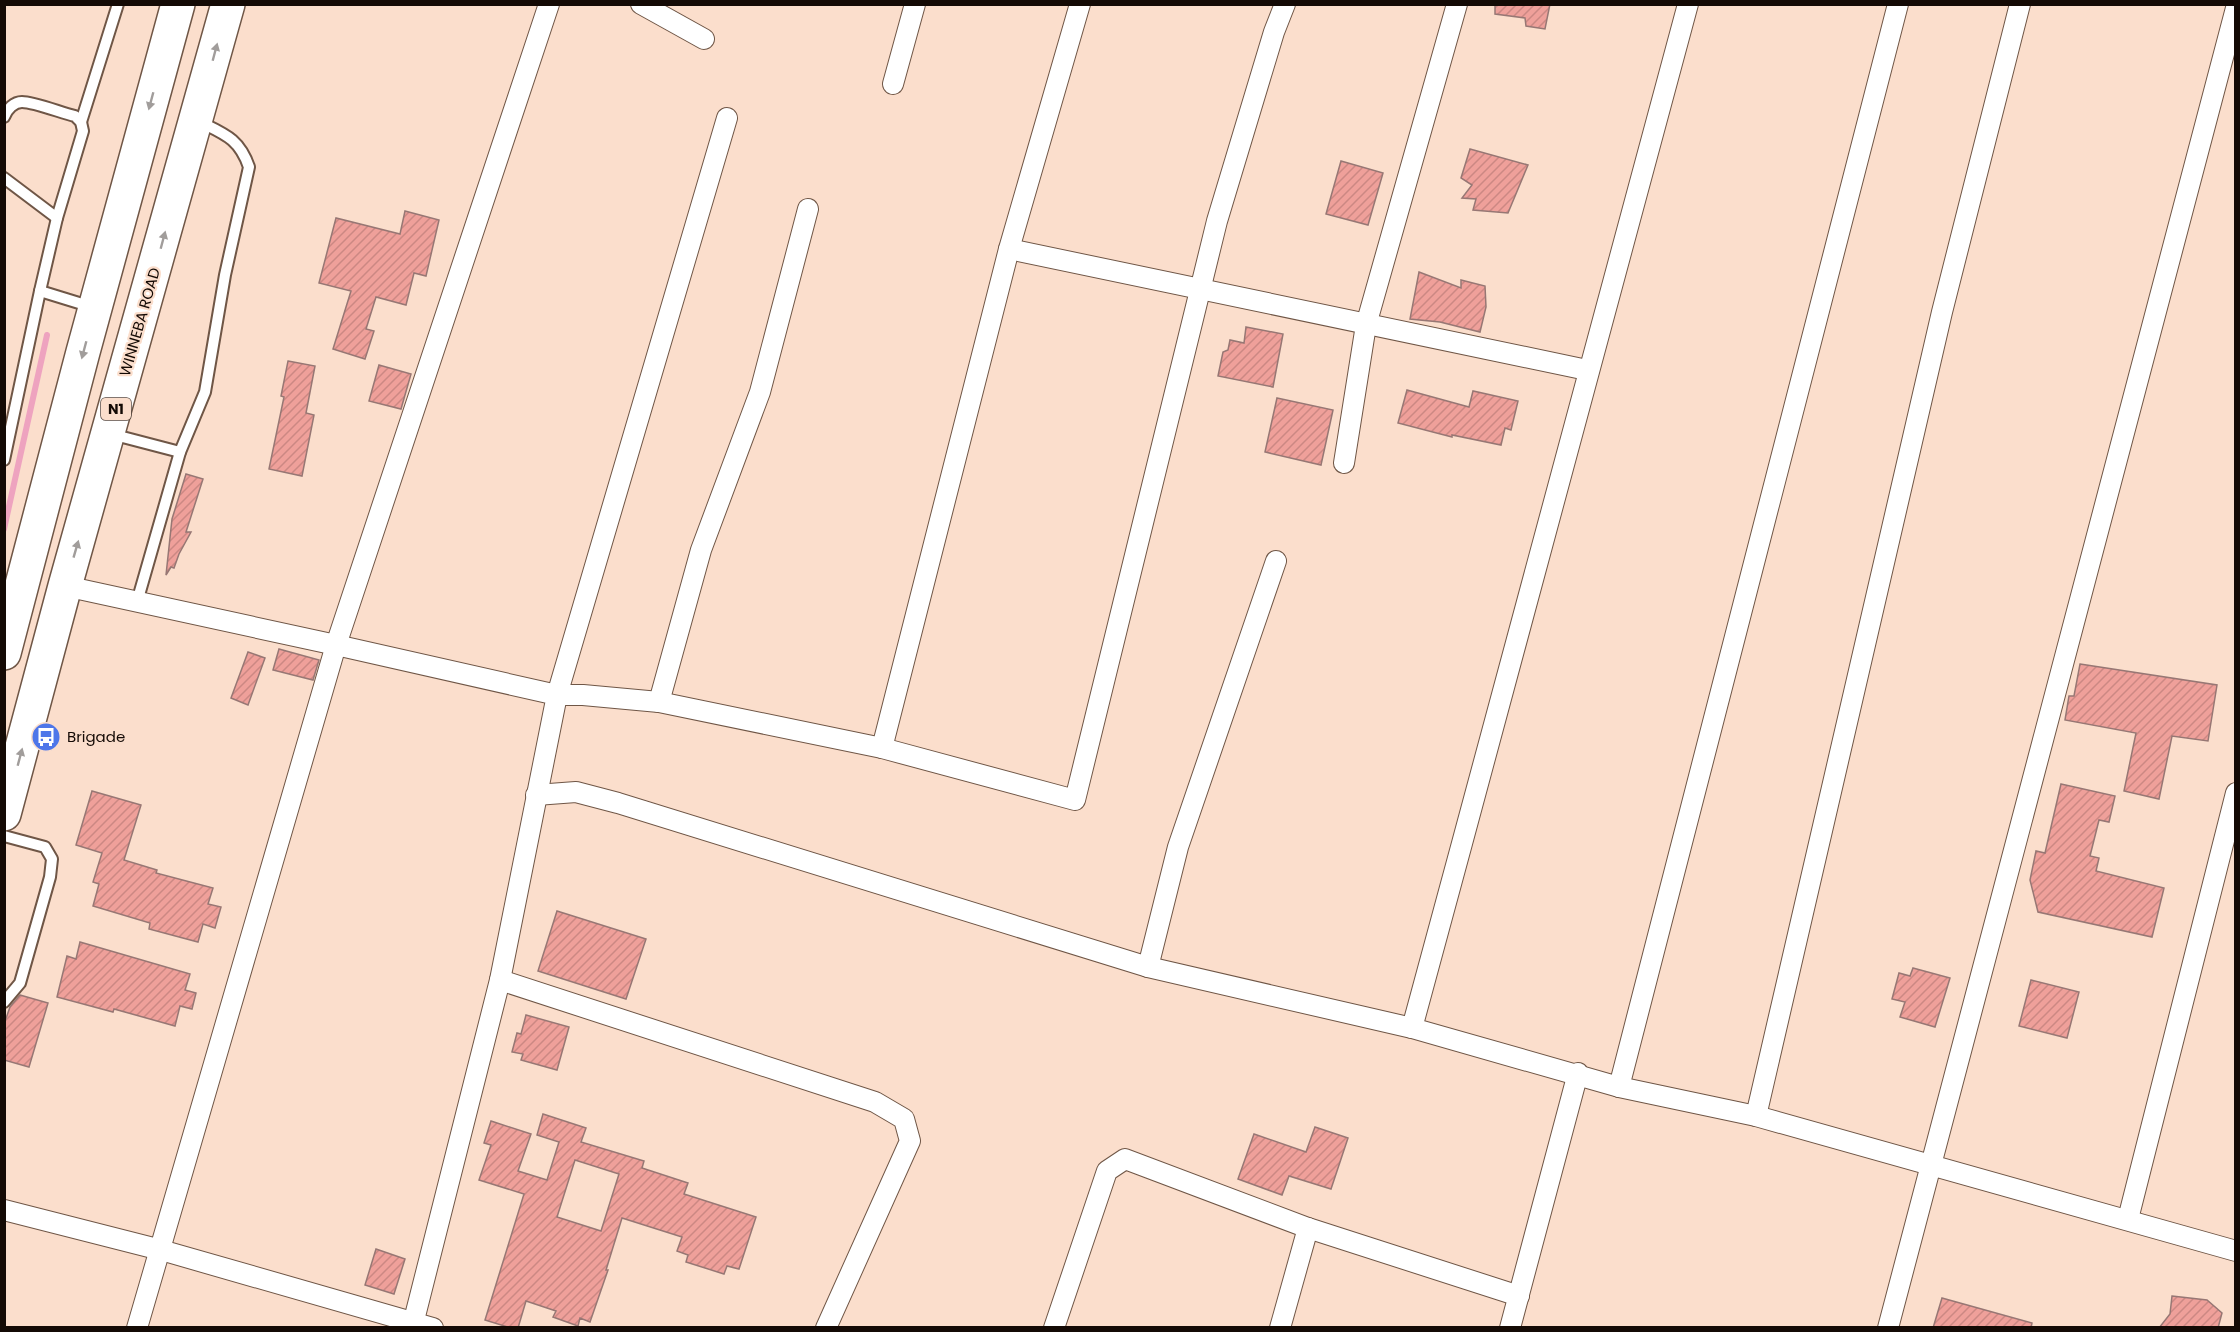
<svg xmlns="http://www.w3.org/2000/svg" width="2240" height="1332" font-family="Poppins,sans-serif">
	<defs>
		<pattern id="building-hatch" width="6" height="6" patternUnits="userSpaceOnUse" patternTransform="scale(1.5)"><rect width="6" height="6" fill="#efa09a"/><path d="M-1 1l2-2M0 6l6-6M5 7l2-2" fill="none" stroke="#cc8883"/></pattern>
	</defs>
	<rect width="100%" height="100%" fill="#fbdecc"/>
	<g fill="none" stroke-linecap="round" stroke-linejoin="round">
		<path stroke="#eea3bf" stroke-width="6" d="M4,529L47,335"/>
	</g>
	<g fill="url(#building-hatch)" stroke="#977774" stroke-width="1.5" fill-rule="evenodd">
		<path d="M1495,4H1550L1545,29L1526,26L1525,18L1495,14Z"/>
		<path d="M1470,149L1528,165L1508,213L1473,210L1476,199L1462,198L1472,185L1461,178Z"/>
		<path d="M1341,161L1383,173L1368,225L1326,214Z"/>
		<path d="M405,211L439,220L426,276L414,273L406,305L376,297L366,329L374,331L365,359L333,349L351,291L319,283L336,218L400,234Z"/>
		<path d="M1419,272L1461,288V280L1485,286L1486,307L1480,332L1440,322L1410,319Z"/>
		<path d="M1246,327L1283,334L1273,387L1218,376L1223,352L1228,350L1230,340L1244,343Z"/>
		<path d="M288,361L315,366L306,413L314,415L302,476L269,469L284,397L281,396Z"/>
		<path d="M379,365L411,374L401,409L369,401Z"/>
		<path d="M1407,390L1469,407L1473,391L1518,401L1511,430L1505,428L1501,445L1452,435V437L1398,423Z"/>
		<path d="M1277,398L1333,410L1321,465L1265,452Z"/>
		<path d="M186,474L203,479L186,532H191L179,554L174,568L171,567L166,575L172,519Z"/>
		<path d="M279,649L319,660L313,680L273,670Z"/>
		<path d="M248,652L265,658L248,705L231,698Z"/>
		<path d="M2080,664L2217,685L2208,741L2172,736L2159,799L2124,791L2136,733L2065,720L2069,696H2074Z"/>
		<path d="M2061,784L2115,796L2109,822L2099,820L2090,856L2099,858L2096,871L2164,888L2152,937L2038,912L2030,880L2036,851L2045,853Z"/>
		<path d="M92,791L141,805L124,860L157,870L156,873L213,888L208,904L221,907L215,928L203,924L198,942L149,929L150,923L93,906L99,884L93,882L102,853L76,845Z"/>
		<path d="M557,911L646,939L626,999L538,971Z"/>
		<path d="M80,942L190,974L185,990L196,993L192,1009L180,1006L175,1026L114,1009L113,1012L57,997L67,956L76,959Z"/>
		<path d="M1913,968L1950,978L1935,1027L1900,1017L1905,1002L1892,999L1899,973L1910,976Z"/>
		<path d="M2031,980L2079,992L2067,1038L2019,1026Z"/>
		<path d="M20,995L48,1003L29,1067L4,1060V1024L10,1007Z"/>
		<path d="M526,1015L569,1027L557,1070L521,1060L523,1054L512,1052L517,1033L521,1034Z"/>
		<path d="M543,1114L586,1128L581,1142L644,1161L642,1168L688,1183L684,1194L756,1217L739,1269L727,1266L724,1274L686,1262L688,1255L677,1251L682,1237L622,1218L606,1270H608L590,1322L580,1318L578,1326L553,1317L556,1311L526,1301L518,1328H511L485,1320L524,1194L479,1180L491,1145L484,1143L491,1121L531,1134L518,1171L547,1180L559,1142L537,1135ZM575,1160L619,1174L601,1231L557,1217Z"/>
		<path d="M1315,1127L1348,1138L1331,1189L1289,1176L1282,1195L1238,1179L1254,1134L1306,1152Z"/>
		<path d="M376,1249L405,1259L394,1294L365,1285Z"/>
		<path d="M2172,1296L2207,1300L2222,1313L2218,1328H2159L2170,1314Z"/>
		<path d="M1942,1298L2032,1323L2031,1328H1933Z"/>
	</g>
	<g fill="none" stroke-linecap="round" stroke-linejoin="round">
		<g stroke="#6f5646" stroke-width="14">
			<g id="service">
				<path d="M4,117C7,109 14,102 22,102C34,102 62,113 75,116L81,122L83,131L57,218L40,291L92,307"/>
				<path d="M81,122L118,4"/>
				<path d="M4,178L57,218"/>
				<path d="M111,434L180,452"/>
				<path d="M4,460L40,291"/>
				<path d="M137,602L180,452L205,392L225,275L249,167C239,138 224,134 198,121"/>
				<path d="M4,836L45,847L52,859L50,877L20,983L4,1002"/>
			</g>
		</g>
		<g stroke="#6f5646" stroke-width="22">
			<g id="minor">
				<path d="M641,4L704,39"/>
				<path d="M893,84L915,4"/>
				<path d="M727,118L557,695H583L659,702L882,748L1075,800L1217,221L1274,32L1285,4"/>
				<path d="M1009,249L1587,370"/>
				<path d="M1344,463L1366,325L1457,4"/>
				<path d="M65,586L336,645L557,695L500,980L412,1328"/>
				<path d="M659,702L701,550L760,392L808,209"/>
				<path d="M882,748L1009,249L1080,4"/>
				<path d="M536,795L576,792L618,803L1148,967L1412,1028L1619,1087L1756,1116L2236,1251"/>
				<path d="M1148,967L1178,847L1276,561"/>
				<path d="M500,980L875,1102L904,1119L910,1141L826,1328"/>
				<path d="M1412,1028C1505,687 1594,345 1688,4"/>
				<path d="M1619,1087L1898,4"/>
				<path d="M1756,1116L1942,312L2020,4"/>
				<path d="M4,1210L161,1250L433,1328"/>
				<path d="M2128,1219L2236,793"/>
				<path d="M137,1328L336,645L549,4"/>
				<path d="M1054,1328L1107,1171L1125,1159L1308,1228L1519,1296"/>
				<path d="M1280,1328L1308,1228"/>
				<path d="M1510,1328L1578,1073"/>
				<path d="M1888,1328L2236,8"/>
			</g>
		</g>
		<g stroke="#6f5646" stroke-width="36">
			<g id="trunk">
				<path d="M4,653L83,352L178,4"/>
				<path d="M4,814L65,586L228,4"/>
			</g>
		</g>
		<use href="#service" stroke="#fff" stroke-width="10"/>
		<use href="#minor" stroke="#fff" stroke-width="20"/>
		<use href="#trunk" stroke="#fff" stroke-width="33"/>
	</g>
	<defs><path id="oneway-solid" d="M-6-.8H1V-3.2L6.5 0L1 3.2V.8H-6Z" transform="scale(1.5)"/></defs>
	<g fill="#a19d9b">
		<use href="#oneway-solid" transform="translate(215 52) rotate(-75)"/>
		<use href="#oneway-solid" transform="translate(151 101) rotate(105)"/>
		<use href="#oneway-solid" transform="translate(163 240) rotate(-75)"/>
		<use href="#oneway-solid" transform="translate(84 350) rotate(105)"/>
		<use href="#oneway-solid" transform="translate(76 549) rotate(-74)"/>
		<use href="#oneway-solid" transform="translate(20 757) rotate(-75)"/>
	</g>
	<defs>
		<g id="bus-disc" transform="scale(1.5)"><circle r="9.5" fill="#4e76e9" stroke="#fbdecc"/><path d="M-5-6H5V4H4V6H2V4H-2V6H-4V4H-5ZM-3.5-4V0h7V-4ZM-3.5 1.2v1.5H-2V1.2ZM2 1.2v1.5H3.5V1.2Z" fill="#fff"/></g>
	</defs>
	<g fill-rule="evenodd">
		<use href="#bus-disc" x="46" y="737"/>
	</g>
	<g text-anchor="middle" stroke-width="4.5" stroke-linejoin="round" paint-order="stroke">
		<rect fill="#fbdecc" stroke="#594a41" stroke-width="1.5" x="101" y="398" width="30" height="22" rx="4.5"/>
		<g font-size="14" font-weight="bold" fill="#140a05">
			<text x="116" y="414">N1</text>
		</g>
		<g font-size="15" fill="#140a05" stroke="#fbdecc">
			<text transform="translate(140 322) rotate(-74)" y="5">WINNEBA ROAD</text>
		</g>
		<g font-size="15" fill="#140a05" stroke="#fbdecc" text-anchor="start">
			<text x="67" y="742">Brigade</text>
		</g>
	</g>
	<rect width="2240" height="1332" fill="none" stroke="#140a05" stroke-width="12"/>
</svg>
